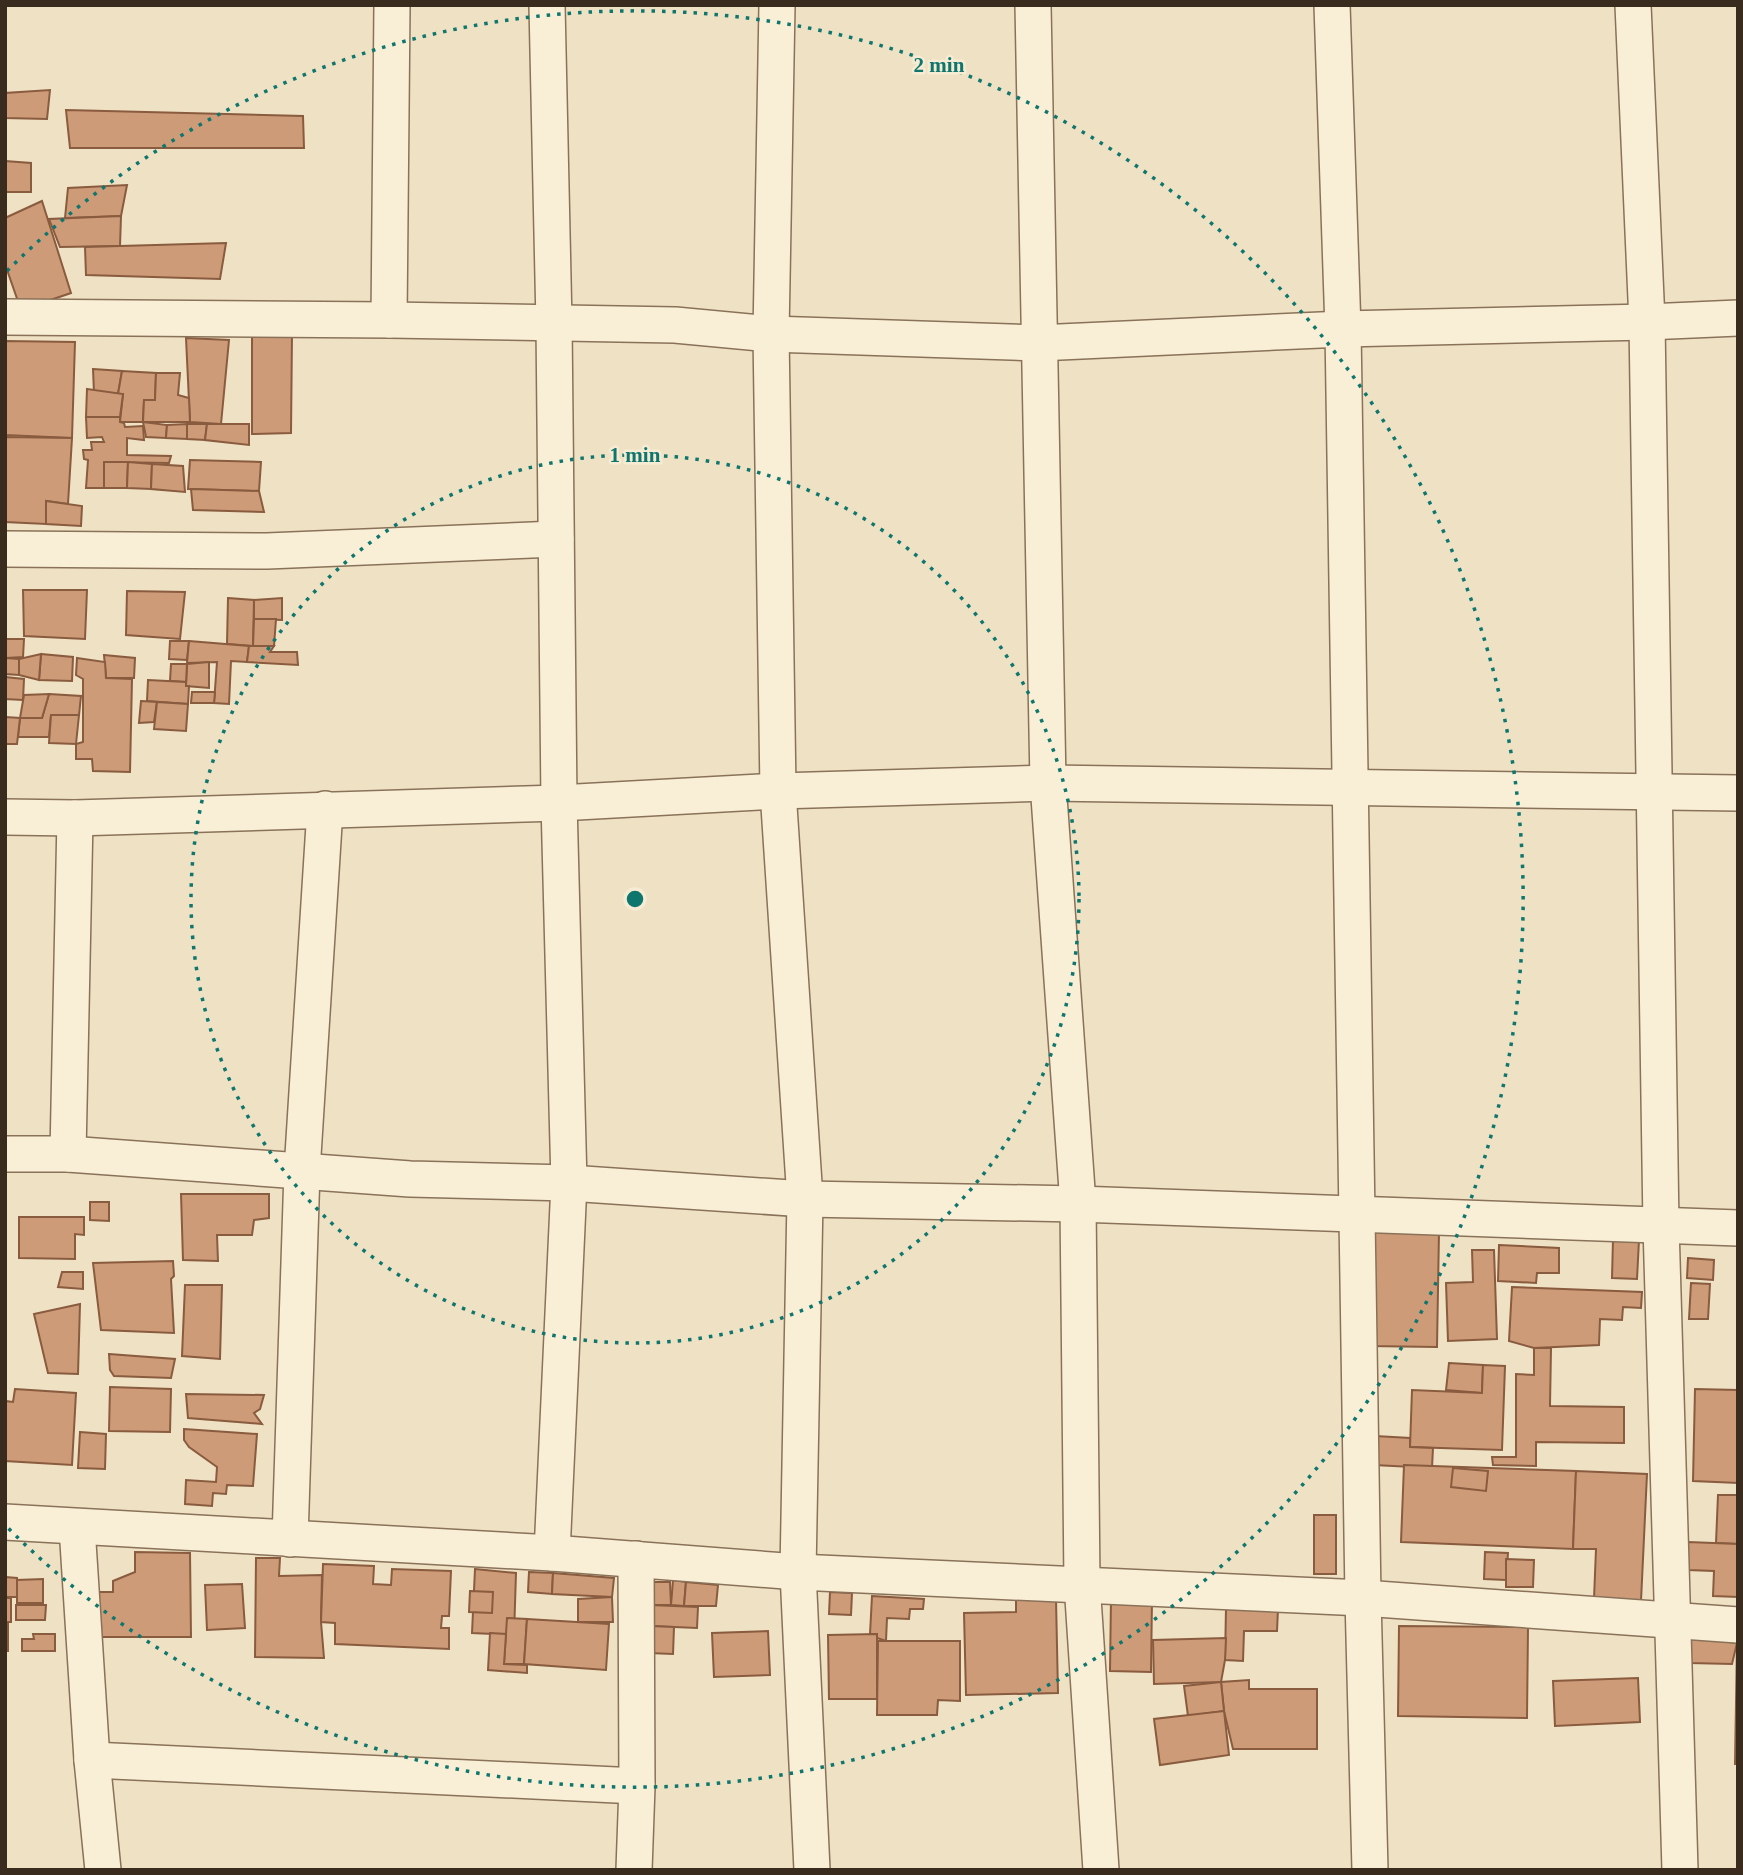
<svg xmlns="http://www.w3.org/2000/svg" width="1743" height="1875" font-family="'Times New Roman',serif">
	<rect width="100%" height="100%" fill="#efe1c3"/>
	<g fill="#ce9b78" stroke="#895b3f" stroke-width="2">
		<path d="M50,90L47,119L5,118V93Z"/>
		<path d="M66,110L303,116L304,148H70Z"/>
		<path d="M5,161L31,163V192H5Z"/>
		<path d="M127,185L121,216L65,218L68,188Z"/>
		<path d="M42,201L71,293L21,310L5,264V218Z"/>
		<path d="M121,216L120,246L60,247L49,219Z"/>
		<path d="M226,243L220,279L86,275L85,247Z"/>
		<path d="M292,333L291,433L252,434V336Z"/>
		<path d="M186,338L229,340L221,424L190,422Z"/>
		<path d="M5,341L75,342L72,438L5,435Z"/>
		<path d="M93,369L122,371L118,394L94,393Z"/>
		<path d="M122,371L156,373L155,400H144L143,422H120L123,394H118Z"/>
		<path d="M156,373H180L178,395L189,398L190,422H143L144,400H155Z"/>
		<path d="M87,389L123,394L120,417H86Z"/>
		<path d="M86,417H120V422L124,423L125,427L143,426L144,440L127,438V455L171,456L169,463L104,462V488H86L88,460L84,459L83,450H92L91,442H104L102,437L87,438Z"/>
		<path d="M143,422L167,425L166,438L146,437Z"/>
		<path d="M187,424V439L166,438L167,425Z"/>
		<path d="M187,424H207L205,440L187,439Z"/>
		<path d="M207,424H249V445L205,440Z"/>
		<path d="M5,437L72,438L68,504L46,501V524L5,522Z"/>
		<path d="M190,460L261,462L259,491L188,489Z"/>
		<path d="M104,462H128L127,488H104Z"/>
		<path d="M128,462L152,464L151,489L127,488Z"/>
		<path d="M152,464L183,466L185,492L151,489Z"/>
		<path d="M191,489L259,491L264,512L193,510Z"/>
		<path d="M46,501L82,506L81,526L46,524Z"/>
		<path d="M23,590H87L85,639L24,636Z"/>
		<path d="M127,591L185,592L180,639L126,635Z"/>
		<path d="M228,598L254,600L253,646L227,644Z"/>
		<path d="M282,598V620L254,619V600Z"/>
		<path d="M254,619H276L274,646H253Z"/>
		<path d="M6,639H24L23,657L6,658Z"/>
		<path d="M170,641H189L187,660L169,659Z"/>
		<path d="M189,641L249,646L247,662L231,661L229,704L214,703L217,662L187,663Z"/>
		<path d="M249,646H274L270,652H297L298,665L247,662Z"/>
		<path d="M41,654L73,657L72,681L39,680Z"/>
		<path d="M41,654L39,680L19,675V659Z"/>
		<path d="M104,655L135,658L134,678H106Z"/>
		<path d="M6,658L19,659V675L5,674Z"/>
		<path d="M77,658L105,662L106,678L132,679L130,772L93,771L92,759H76V744L83,742V679L76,675Z"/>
		<path d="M209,662V688L186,686L187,664Z"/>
		<path d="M171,664H187L186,682L170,681Z"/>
		<path d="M5,677L24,679L23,700L5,699Z"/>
		<path d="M148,680L186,682V686H189L188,704L147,701Z"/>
		<path d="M192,692H215L214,703H191Z"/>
		<path d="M49,694L81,696L79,715H51L49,737H18L20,718H42Z"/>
		<path d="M49,694L42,718H20L24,695Z"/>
		<path d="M141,701L157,702L154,722L139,723Z"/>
		<path d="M157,702L188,704L186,731L154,729Z"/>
		<path d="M51,715H79L76,744L49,743Z"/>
		<path d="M5,717L20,718L17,744H5Z"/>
		<path d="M181,1194H269V1218L254,1220L252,1235H217L218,1261L183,1260Z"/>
		<path d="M90,1202H109V1221L90,1220Z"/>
		<path d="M19,1217H84V1235L75,1234V1259L19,1258Z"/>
		<path d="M1370,1231L1439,1232L1437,1347L1368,1346Z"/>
		<path d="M1613,1239L1639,1240L1637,1279L1612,1278Z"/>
		<path d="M1499,1245L1559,1248V1273H1537L1536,1283L1498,1281Z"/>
		<path d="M1472,1250H1494L1497,1339L1448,1341L1446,1283L1473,1282Z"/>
		<path d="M1688,1258L1714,1260L1713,1280L1687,1278Z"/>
		<path d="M173,1261L174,1276L171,1279L174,1333L101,1330L93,1263Z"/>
		<path d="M62,1272H83V1289L58,1287Z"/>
		<path d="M1691,1283L1710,1284L1708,1319H1689Z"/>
		<path d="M185,1285H222L220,1359L182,1356Z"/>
		<path d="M1512,1287L1642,1292L1641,1308L1623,1307L1622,1320L1600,1319L1599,1345L1534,1348L1509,1341Z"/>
		<path d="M80,1304L78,1374L48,1373L34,1314Z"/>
		<path d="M1534,1348H1551L1550,1406L1624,1407V1443L1536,1442V1466L1493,1465L1492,1457H1516V1374L1534,1375Z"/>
		<path d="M109,1354L175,1359L171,1378L114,1376L110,1370Z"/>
		<path d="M1449,1363L1483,1365L1482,1393L1446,1390Z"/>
		<path d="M1483,1365L1505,1366L1502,1450L1410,1447L1412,1390L1482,1393Z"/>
		<path d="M110,1387L171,1389L170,1432L109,1431Z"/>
		<path d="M15,1389L76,1393L72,1465L5,1461V1401L13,1402Z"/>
		<path d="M1695,1389L1738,1390V1483L1693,1481Z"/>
		<path d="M186,1394L264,1395L260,1409L254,1413L262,1424L188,1418Z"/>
		<path d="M184,1429L257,1434L253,1486L227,1485L226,1494L213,1493L212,1506L185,1504L186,1480L216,1482L217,1467L189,1447L184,1440Z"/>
		<path d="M80,1432L106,1434L105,1469L78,1468Z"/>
		<path d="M1375,1436L1410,1438V1447L1433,1448L1432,1468L1374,1465Z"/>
		<path d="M1404,1465L1576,1471L1573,1549L1401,1542Z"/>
		<path d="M1453,1468L1488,1471L1486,1491L1451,1487Z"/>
		<path d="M1576,1471L1647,1474L1641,1601L1594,1599L1596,1549H1573Z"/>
		<path d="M1718,1495H1738V1544L1716,1543Z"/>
		<rect x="1314" y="1515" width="22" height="59"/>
		<path d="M1688,1542L1738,1544V1597L1713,1596L1714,1571L1688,1570Z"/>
		<path d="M135,1552L190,1553L191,1637H93V1592H113V1581L135,1572Z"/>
		<path d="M1485,1552L1508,1553L1506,1580L1484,1579Z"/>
		<path d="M256,1558H280L279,1576L322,1575L321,1622L324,1658L255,1657Z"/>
		<path d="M1506,1559L1534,1560L1533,1587H1506Z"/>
		<path d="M323,1564L374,1566L373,1584L391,1585L392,1569L451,1571L449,1616H442L441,1628H449V1649L335,1644V1623L321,1622Z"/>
		<path d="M475,1569L516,1573L514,1635L472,1633Z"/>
		<path d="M529,1572L553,1573L552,1594L528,1592Z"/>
		<path d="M553,1573L614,1578L612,1597L552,1594Z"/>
		<path d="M5,1577L17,1578V1597H5Z"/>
		<path d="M43,1579V1603H17V1580Z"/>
		<path d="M673,1580L686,1582L684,1606L671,1605Z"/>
		<path d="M651,1582H670L671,1605H650Z"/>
		<path d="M686,1582L718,1585L716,1606H684Z"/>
		<path d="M242,1584L245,1628L207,1630L205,1585Z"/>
		<path d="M470,1591L493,1592L492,1613L469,1612Z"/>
		<path d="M830,1592L852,1593L851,1615L829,1614Z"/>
		<path d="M872,1596L924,1599L923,1609H910L909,1619L887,1618L886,1641L877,1638V1634H870Z"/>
		<path d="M612,1597L613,1622H578V1599Z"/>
		<rect x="5" y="1598" width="6" height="24"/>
		<path d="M1111,1598L1152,1599L1151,1672L1110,1671Z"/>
		<path d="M1056,1599L1058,1693L966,1695L964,1613L1016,1612V1600Z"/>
		<path d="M16,1605H46L45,1620H16Z"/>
		<path d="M650,1605L698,1607L697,1628L650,1626Z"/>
		<path d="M1226,1608L1278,1609L1277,1631H1244L1243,1661L1225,1660Z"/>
		<path d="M507,1618L527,1619L524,1664H504Z"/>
		<path d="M527,1619L609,1624L606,1670L524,1664Z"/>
		<rect x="5" y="1624" width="3" height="27"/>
		<path d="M650,1626L674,1627L673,1654L649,1653Z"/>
		<path d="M1399,1626L1528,1627L1527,1718L1398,1716Z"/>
		<path d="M768,1631L770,1675L714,1677L712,1633Z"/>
		<path d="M490,1633L506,1634L504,1664L527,1665V1673L488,1670Z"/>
		<path d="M33,1634H55V1651H22V1639H34Z"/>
		<path d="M877,1634V1699H829L828,1635Z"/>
		<path d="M1691,1637L1737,1643L1732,1664L1690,1663Z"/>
		<path d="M1226,1638L1225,1660L1221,1682L1154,1684L1153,1640Z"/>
		<path d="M878,1641H960V1701L938,1700L937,1715H877Z"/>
		<path d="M1737,1643H1738V1764H1735Z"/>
		<path d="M1638,1678L1640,1722L1555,1726L1553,1681Z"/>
		<path d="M1249,1680V1689H1317V1749H1233L1224,1711L1221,1682Z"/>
		<path d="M1221,1682L1224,1711L1188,1716L1184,1686Z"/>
		<path d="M1224,1711L1229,1755L1160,1765L1154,1719Z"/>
	</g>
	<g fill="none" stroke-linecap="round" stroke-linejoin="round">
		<g stroke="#897259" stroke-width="38">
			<g id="street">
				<path d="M547,5L554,324L559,803L569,1183L552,1553"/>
				<path d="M777,5L771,334L778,791L805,1199L798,1572L812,1870"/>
				<path d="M1033,5L1048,783L1078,1204L1082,1583L1101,1870"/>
				<path d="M1332,5L1343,329L1363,1598L1370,1870"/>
				<path d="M1633,5L1647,322L1661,1226L1680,1870"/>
				<path d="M5,317L389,320L675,325L771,334L1038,343L1343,329L1647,322L1738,318"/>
				<path d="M389,320L392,5"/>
				<path d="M5,549L267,551L556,539"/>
				<path d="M5,817L75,818L559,803L778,791L1048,783L1738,793"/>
				<path d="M5,1154H68L410,1179L569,1183L805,1199L1078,1204L1738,1228"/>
				<path d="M68,1154L75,818"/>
				<path d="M5,1522L552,1553L798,1572L1363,1598L1738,1625"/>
				<path d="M77,1527L92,1760L103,1870"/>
				<path d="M290,1539L302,1171L325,809"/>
				<path d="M92,1760L637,1786"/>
				<path d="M634,1870L637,1786L636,1559"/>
			</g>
		</g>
		<use href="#street" stroke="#f9efd6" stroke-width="35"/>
	</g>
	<g fill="none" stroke="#0f766e" stroke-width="3.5" stroke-dasharray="3.5 7">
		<circle cx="635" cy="899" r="444"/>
		<path d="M7 271A888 888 0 1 1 7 1527"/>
	</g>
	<circle cx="635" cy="899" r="10" fill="#0f766e" stroke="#f6ebd3" stroke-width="3.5"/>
	<g font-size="21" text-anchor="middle" font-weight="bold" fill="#0f766e" stroke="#f6ebd3" stroke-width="5" stroke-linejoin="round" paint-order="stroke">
		<text x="939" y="72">2 min</text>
		<text x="635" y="462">1 min</text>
	</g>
	<rect width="1743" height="1875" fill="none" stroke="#392b1e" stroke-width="14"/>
</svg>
